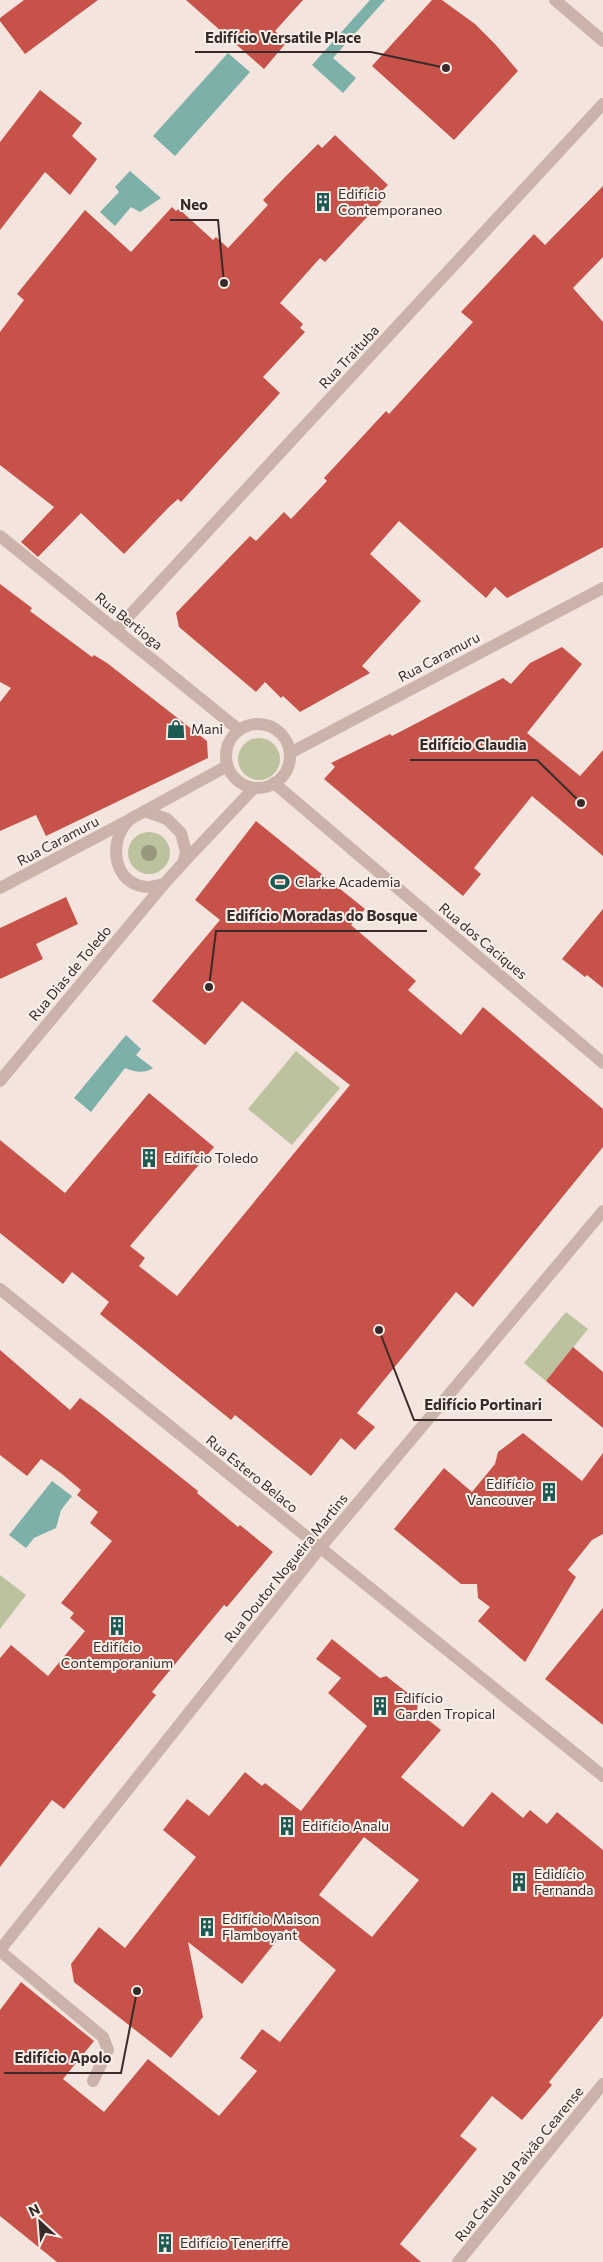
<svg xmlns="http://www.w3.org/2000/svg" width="603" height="2262" font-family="Commissioner,sans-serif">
	<rect width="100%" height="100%" fill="#f3e5de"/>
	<g fill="#bcc29d">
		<circle cx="259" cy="759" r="21"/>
		<circle cx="149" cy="853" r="21"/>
		<path d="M296,1051L340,1088L292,1145L248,1109Z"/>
		<path d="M566,1312L588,1329L546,1381L524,1363Z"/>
		<path d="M0,1575L26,1595L0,1629Z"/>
	</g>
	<g fill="#7db0a9">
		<path d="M370,0H385L333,58L356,78L343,93L312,65Z"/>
		<path d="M228,53L250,72L175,156L153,136Z"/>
		<path d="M130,171L161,198L140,212L131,207L115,226L100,212L119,192L115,187Z"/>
		<path d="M126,1035L141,1049L136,1055L153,1068C144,1074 135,1072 125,1068L91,1112L74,1098Z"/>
		<path d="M52,1481L72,1496L61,1510L56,1528L34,1538L26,1548L9,1535Z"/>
	</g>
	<g fill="#c65249" fill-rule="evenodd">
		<path d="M24,0H98L25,54L0,21V18Z"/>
		<path d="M186,0H303L275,31L287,42L264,69Z"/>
		<path d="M432,0H442L475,24L495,44L518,71L454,140L372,66Z"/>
		<path d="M40,90L82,123L72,136L97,159L70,195L45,172L0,230V142Z"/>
		<path d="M335,135L388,185L378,195L383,200L325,262L320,258L280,303L303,324L300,328L305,332L263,377L280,393L181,502L178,499L169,507L124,554L81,513L38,557L21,542L54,507L0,465V332L24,300L17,294L85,210L131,252L172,207L176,211L179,209L213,240L216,237L228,248L268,205L263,200L285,177L318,144L322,148Z"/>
		<path d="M603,186V257L573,288L603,322V547L507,598L495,587L486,598L399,521L370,554L421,601L362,666L370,673L300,712L283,696L281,698L265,682L256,692L179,627L176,613L250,536L256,541L284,512L291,519L327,481L324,478L386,411L389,414L473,322L461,312L476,296L534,234L545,245Z"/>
		<path d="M0,584L32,608L30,611L92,657L94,655L107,663L207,741L208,758L46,836L36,815L0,831V702L11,688L0,682Z"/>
		<path d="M562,647L582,664L527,733L580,776L603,750V856L532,796L474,868L481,874L463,896L324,779L335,767L331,763L390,734L392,736L503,678L511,684L530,663Z"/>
		<path d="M256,821L365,909L351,925L416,981L408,990L461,1035L483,1007L603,1109V1147L473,1307L456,1292L357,1413L375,1427L355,1450L341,1438L311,1476L235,1415L231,1420L100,1314L109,1302L72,1272L63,1284L0,1233V1140L65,1193L149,1093L214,1147L130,1246L145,1258L139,1266L177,1296L350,1085L242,1001L205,1045L152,1001L220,920L195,900Z"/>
		<path d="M66,897L78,924L36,944L43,959L0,979V928Z"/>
		<path d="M603,909V988L587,975L585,977L562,959Z"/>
		<path d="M573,1347L603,1372V1428L546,1381Z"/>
		<path d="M0,1350L70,1410L80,1398L94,1408L198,1491L197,1493L238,1527L240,1525L273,1552L227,1607L224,1605L152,1692L156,1695L64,1809L52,1800L0,1867V1658L11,1645L48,1676L85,1631L70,1618L74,1613L61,1603L112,1541L90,1523L98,1512L77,1495L81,1490L62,1474L41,1459L27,1476L0,1455Z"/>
		<path d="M523,1433L582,1481L603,1453V1534L592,1540L568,1570L576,1577L525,1662L478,1621L490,1607L478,1598L477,1584H461L394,1529L444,1468L472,1492L495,1464L498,1452Z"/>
		<path d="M603,1608V1725L545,1679Z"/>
		<path d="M332,1639L380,1678L386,1676L418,1701L417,1711L441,1730L401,1777L463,1827L492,1792L523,1818L530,1810L547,1824L557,1812L603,1850V2016L549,2082L552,2085L522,2120L492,2096L460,2136L477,2149L400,2244L421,2262H57L0,2216V2010L21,1982L94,2041L63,2079L104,2112L148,2059L219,2116L257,2071L240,2058L262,2029L280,2042L336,1970L286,1929L242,1984L188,1942L203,2017L171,2058L74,1982L71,1964L99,1927L125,1948L196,1857L163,1830L187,1799L209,1816L245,1772L262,1786L265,1783L301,1811L367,1726L328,1693L341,1678L316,1659ZM364,1837L419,1880L372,1937L319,1895Z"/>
	</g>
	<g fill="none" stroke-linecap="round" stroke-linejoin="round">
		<g stroke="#cbb3a9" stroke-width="12">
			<path d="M555,0L603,41"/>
			<path d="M0,536L239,730"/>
			<path d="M116,630L603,104"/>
			<circle cx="258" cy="756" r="32"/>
			<path d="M290,753L603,588"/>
			<path d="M274,783L603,1063"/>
			<path d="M145,811L167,819L181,833L186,852L183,863L164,884C159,885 153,887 148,887C114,886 107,843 128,821C132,817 140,814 145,811Z"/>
			<path d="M145,811L227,766"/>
			<path d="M183,863L254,788"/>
			<path d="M0,888L127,821"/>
			<path d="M0,1081L164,884"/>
			<path d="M0,1289L603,1776"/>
			<path d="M0,1950L320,1548L603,1211"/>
			<path d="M0,1951L103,2037L108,2050L93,2081"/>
			<path d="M458,2262L603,2084"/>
		</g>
	</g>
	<circle fill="#98967d" cx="149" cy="853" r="8"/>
	<defs>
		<g id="building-bare" transform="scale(1.5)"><path d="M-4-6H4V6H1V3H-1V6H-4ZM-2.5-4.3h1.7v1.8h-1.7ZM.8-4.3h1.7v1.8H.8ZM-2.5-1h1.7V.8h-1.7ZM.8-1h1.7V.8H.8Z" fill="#1e5a54" stroke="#faf0ea" stroke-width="2.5" paint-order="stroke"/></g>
		<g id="shop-bare" transform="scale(1.5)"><path d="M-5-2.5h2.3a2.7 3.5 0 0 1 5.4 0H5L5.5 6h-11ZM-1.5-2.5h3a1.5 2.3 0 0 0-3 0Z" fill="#1e5a54" stroke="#faf0ea" stroke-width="2.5" paint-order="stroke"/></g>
		<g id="stadium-bare" transform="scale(1.5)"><path d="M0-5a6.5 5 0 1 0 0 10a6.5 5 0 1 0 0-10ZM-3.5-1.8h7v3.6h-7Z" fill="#1e5a54" stroke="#faf0ea" stroke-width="2.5" paint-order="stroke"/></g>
	</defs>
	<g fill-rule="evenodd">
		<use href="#building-bare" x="323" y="202"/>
		<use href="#shop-bare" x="176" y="729"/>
		<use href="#stadium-bare" x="280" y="882"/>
		<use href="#building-bare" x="149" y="1158"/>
		<use href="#building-bare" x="549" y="1492"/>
		<use href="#building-bare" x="117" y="1626"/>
		<use href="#building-bare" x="380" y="1706"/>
		<use href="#building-bare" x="287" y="1826"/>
		<use href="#building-bare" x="519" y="1882"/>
		<use href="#building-bare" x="207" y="1927"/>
		<use href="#building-bare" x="165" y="2243"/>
	</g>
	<g text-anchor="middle" stroke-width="4" stroke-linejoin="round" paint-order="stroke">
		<g font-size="14" fill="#382b29" stroke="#faf0ea" text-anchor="start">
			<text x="338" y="199">Edifício<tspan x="338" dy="16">Contemporaneo</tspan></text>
			<text x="191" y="734">Mani</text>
			<text x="295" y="887">Clarke Academia</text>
			<text x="164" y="1163">Edifício Toledo</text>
			<text x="534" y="1489" text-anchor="end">Edifício<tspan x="534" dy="16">Vancouver</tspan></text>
			<text x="117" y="1652" text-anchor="middle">Edifício<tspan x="117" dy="16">Contemporanium</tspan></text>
			<text x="395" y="1703">Edifício<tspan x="395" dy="16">Garden Tropical</tspan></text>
			<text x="302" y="1831">Edifício Analu</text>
			<text x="534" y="1879">Edidício<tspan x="534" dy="16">Fernanda</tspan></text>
			<text x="222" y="1924">Edifício Maison<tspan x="222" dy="16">Flamboyant</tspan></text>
			<text x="180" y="2248">Edifício Teneriffe</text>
		</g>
		<g font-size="14" fill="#382b29" stroke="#faf0ea">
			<text transform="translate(349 357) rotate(-47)" y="5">Rua Traituba</text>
			<text transform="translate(129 621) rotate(39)" y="5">Rua Bertioga</text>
			<text transform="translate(439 657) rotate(-28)" y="5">Rua Caramuru</text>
			<text transform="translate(58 841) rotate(-28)" y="5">Rua Caramuru</text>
			<text transform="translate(483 941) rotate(40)" y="5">Rua dos Caciques</text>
			<text transform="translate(70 973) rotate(-50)" y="5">Rua Dias de Toledo</text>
			<text transform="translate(252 1474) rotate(39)" y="5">Rua Estero Belaco</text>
			<text transform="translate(286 1568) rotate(-51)" y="5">Rua Doutor Nogueira Martins</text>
			<text transform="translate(519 2164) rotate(-51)" y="5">Rua Catulo da Paixão Cearense</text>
		</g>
	</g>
	<path fill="none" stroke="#382b29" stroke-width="2" d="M446 68L371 52H195M224 283L218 220H170M581 803L537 760H410M209 987L216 931H427M379 1330L414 1420H552M137 1991L121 2073H4"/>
	<g fill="#382b29" stroke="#faf0ea" stroke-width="2">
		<circle cx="446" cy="68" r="5"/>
		<circle cx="224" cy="283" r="5"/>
		<circle cx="581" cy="803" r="5"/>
		<circle cx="209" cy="987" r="5"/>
		<circle cx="379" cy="1330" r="5"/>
		<circle cx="137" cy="1991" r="5"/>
	</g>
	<g font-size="15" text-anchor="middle" font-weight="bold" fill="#382b29" stroke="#faf0ea" stroke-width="4" stroke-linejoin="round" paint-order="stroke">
		<text x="283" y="43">Edifício Versatile Place</text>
		<text x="194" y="210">Neo</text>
		<text x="473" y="750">Edifício Claudia</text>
		<text x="322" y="921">Edifício Moradas do Bosque</text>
		<text x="483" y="1410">Edifício Portinari</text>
		<text x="63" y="2063">Edifício Apolo</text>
	</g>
	<g transform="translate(40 2222) rotate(334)" stroke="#faf0ea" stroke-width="4" paint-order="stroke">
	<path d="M0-4L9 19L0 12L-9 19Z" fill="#382b29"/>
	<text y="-8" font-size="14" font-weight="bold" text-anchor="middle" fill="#382b29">N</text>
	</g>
</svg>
